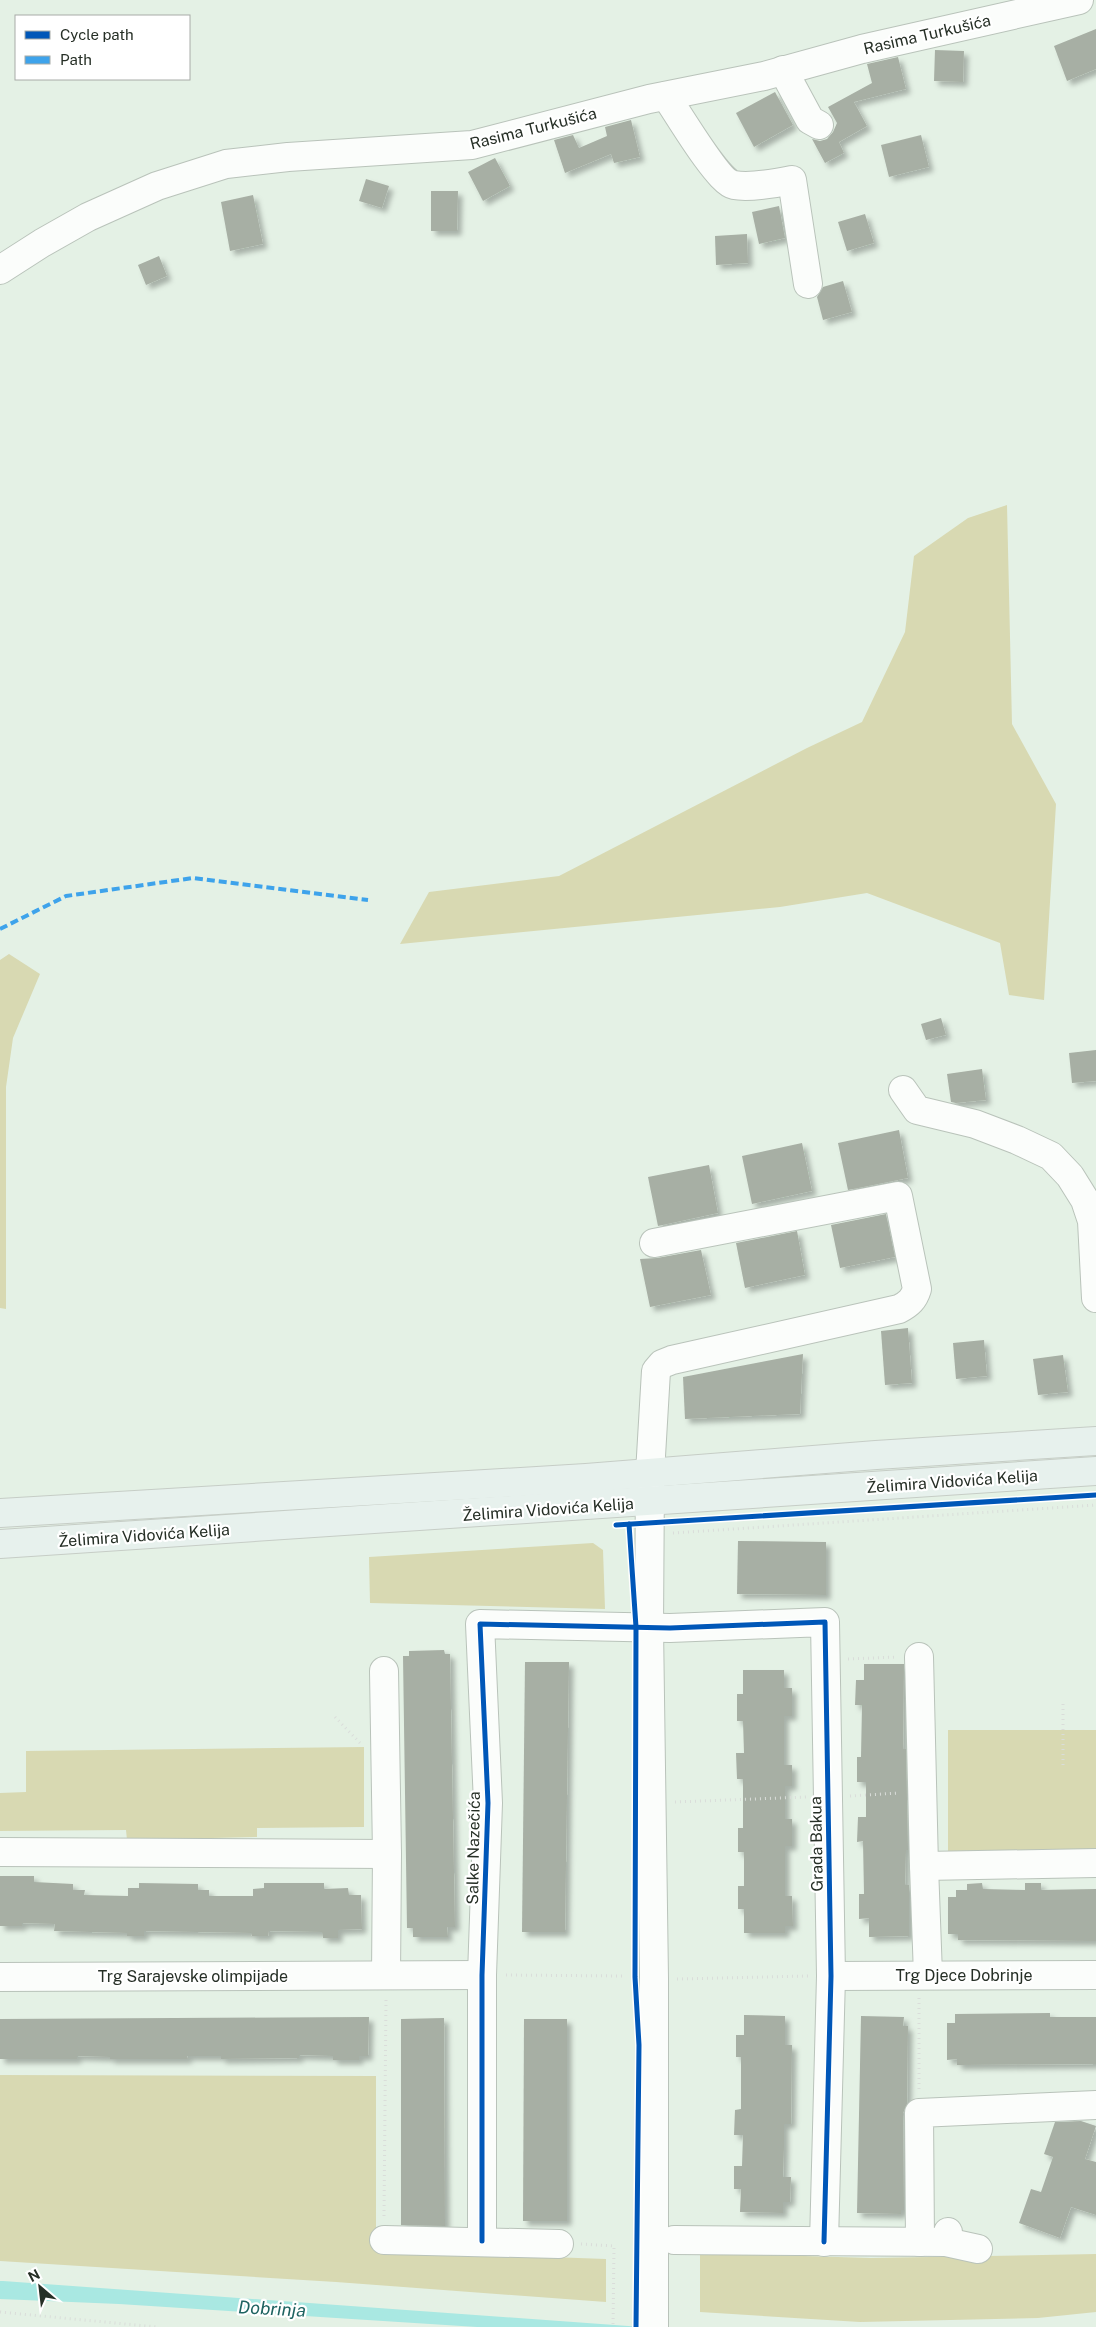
<svg xmlns="http://www.w3.org/2000/svg" width="1096" height="2327" font-family="'Public Sans',sans-serif">
	<defs>
		<filter id="shadow"><feDropShadow dx="4.5" dy="4.5" stdDeviation="2.5" flood-color="#0004"/></filter>
	</defs>
	<rect width="100%" height="100%" fill="#e4f1e5"/>
	<g fill="#d8d9b2">
		<path d="M1007,505L1012,724L1056,804L1044,1000L1009,995L1000,943L867,893L780,907L400,944L429,892L559,876L807,748L862,722L905,632L914,556L968,518Z"/>
		<path d="M9,954L40,974L13,1038L6,1087V1309L0,1308V960Z"/>
		<path d="M593,1543L603,1550L605,1609L370,1603L369,1557Z"/>
		<path d="M948,1730H1096V1850L948,1851Z"/>
		<path d="M364,1747V1827L257,1828V1837L127,1840L126,1830L0,1831V1793L26,1792V1751Z"/>
		<path d="M0,2075L376,2076V2251L606,2259V2302L336,2282L0,2261Z"/>
		<path d="M700,2253L871,2258L1096,2254V2312L1038,2318L860,2322L700,2312Z"/>
	</g>
	<path fill="#a9e8e2" d="M0,2281H3L642,2327H477L119,2304L0,2299Z"/>
	<g fill="#a7afa4" filter="url(#shadow)">
		<path d="M1096,29V69L1067,81L1054,46Z"/>
		<path d="M935,50L964,51L963,82L934,81Z"/>
		<path d="M898,57L906,89L854,102L867,126L839,142L844,153L825,163L812,139L820,141L827,139L833,132L837,123L828,107L872,83L867,64Z"/>
		<path d="M775,92L793,125L754,147L736,113Z"/>
		<path d="M631,120L640,157L614,163L611,154L565,173L554,140L573,135L579,148L607,136L605,127Z"/>
		<path d="M921,135L929,167L889,177L881,145Z"/>
		<path d="M495,158L510,186L483,201L468,172Z"/>
		<path d="M366,179L389,186L382,208L359,201Z"/>
		<path d="M431,191H458L457,231H431Z"/>
		<path d="M253,195L263,244L230,251L221,202Z"/>
		<path d="M779,206L785,238L759,244L752,212Z"/>
		<path d="M865,214L874,243L847,251L838,222Z"/>
		<path d="M747,234L748,263L716,265L715,236Z"/>
		<path d="M159,256L167,276L146,285L138,265Z"/>
		<path d="M843,281L852,312L823,320L817,297L823,287Z"/>
		<path d="M941,1018L946,1035L926,1040L921,1024Z"/>
		<path d="M1096,1050V1081L1072,1083L1069,1053Z"/>
		<path d="M982,1069L986,1100L956,1103L951,1102L947,1074Z"/>
		<path d="M899,1130L908,1178L848,1190L838,1143Z"/>
		<path d="M802,1143L812,1191L752,1204L742,1156Z"/>
		<path d="M709,1165L718,1213L658,1226L648,1177Z"/>
		<path d="M886,1214L895,1257L840,1268L831,1225Z"/>
		<path d="M797,1231L805,1275L745,1288L736,1243Z"/>
		<path d="M701,1250L711,1295L650,1307L640,1259L657,1258Z"/>
		<path d="M908,1328L912,1383L885,1385L881,1331Z"/>
		<path d="M984,1340L987,1376L956,1379L953,1343Z"/>
		<path d="M803,1354L800,1414L685,1419L683,1377Z"/>
		<path d="M1063,1355L1068,1392L1038,1395L1033,1359Z"/>
		<path d="M738,1541L826,1542V1595L737,1594Z"/>
		<path d="M444,1650L445,1654H450L455,1927H447L448,1937H413V1928H407L403,1656H409V1651Z"/>
		<path d="M525,1662H569L565,1932H522Z"/>
		<path d="M864,1664H904L903,1749H906L908,1850H906L905,1885H909V1936L869,1937V1918L859,1919V1894H864L863,1841L857,1842L858,1817H866V1782H857V1757H861L862,1705H855L856,1680H864Z"/>
		<path d="M743,1670H784V1688H792V1716H784V1765H792V1786H785V1819H792V1846H785V1896H792L793,1926H785V1933H744V1909H738V1886H744V1852H738V1828H743V1779H737L736,1753H744L743,1721H737V1694H743Z"/>
		<path d="M0,1876H34V1882L73,1884V1890H85L84,1895L128,1896V1888H139V1883L198,1884V1890H209V1896H253V1889L264,1888V1883H324V1889L348,1888L349,1895H361L362,1929L338,1930V1938H323L322,1932L269,1931L268,1936H252L251,1933L144,1931V1936H127V1933L54,1931L55,1924L22,1923V1926H0Z"/>
		<path d="M982,1883L983,1889L1025,1890V1883H1041V1890L1096,1889V1941L958,1940V1934H948V1897H956V1890H967V1884Z"/>
		<path d="M1050,2013V2017H1096V2064L957,2065V2059L947,2060V2023H955V2014Z"/>
		<path d="M744,2015L785,2016V2045H792L791,2124H784V2147L783,2177H791L790,2202H783V2213L740,2212L741,2189H734V2166H742L743,2135H734L735,2110L741,2109V2057H736V2035H744Z"/>
		<path d="M861,2016L904,2017L903,2026H908L907,2104L903,2113L904,2210H901V2214L857,2213Z"/>
		<path d="M369,2017L368,2056H359V2060H333V2056L299,2055V2058L221,2059V2056H187L188,2059H110V2057L77,2056V2059H0V2019Z"/>
		<path d="M444,2018L445,2226L401,2225V2019Z"/>
		<path d="M524,2019H567V2221H523Z"/>
		<path d="M1081,2121L1096,2126L1085,2159L1096,2162V2215L1071,2207L1060,2238L1019,2223L1031,2189L1041,2192L1053,2157L1044,2154L1055,2122Z"/>
	</g>
	<g fill="none" stroke-linecap="round" stroke-linejoin="round">
		<g stroke="#b9c3ba" stroke-width="30">
			<g id="minor">
				<path d="M783,70L810,120L819,125"/>
				<path d="M666,96C677,112 718,182 734,185C749,188 777,183 792,180L808,284"/>
				<path d="M0,270L42,243L88,217L157,186L226,164L288,157L472,145L649,99L764,76L862,49L1079,0"/>
				<path d="M903,1090L917,1110L975,1124L1017,1140L1051,1156L1070,1176L1085,1200L1092,1221L1096,1298"/>
				<path d="M919,1657L924,1866"/>
				<path d="M384,1671L387,1854L386,1975"/>
				<path d="M0,1852L387,1854"/>
				<path d="M928,1975L924,1866L1096,1863"/>
				<path d="M831,1976L1096,1975"/>
				<path d="M0,1977L482,1975"/>
				<path d="M384,2240L559,2244"/>
				<path d="M674,2240L946,2242L948,2232"/>
				<path d="M482,2241V1975L488,1803L480,1624L670,1628L825,1622L831,1976L824,2242"/>
				<path d="M920,2242L919,2113L1096,2105"/>
				<path d="M946,2242L978,2249"/>
				<path d="M654,2327V1978L649,1627L650,1473L656,1371L662,1364L672,1360L899,1309C909,1304 914,1299 917,1289L898,1196L654,1243"/>
			</g>
		</g>
		<g stroke="#c6cdc6" stroke-width="30">
			<g id="major">
				<path d="M0,1513L586,1478L876,1455L1096,1441"/>
				<path d="M0,1544L1096,1471"/>
			</g>
		</g>
		<g stroke="#daddda" stroke-width="3" stroke-dasharray="1 4" stroke-linecap="butt">
			<path d="M673,1533L1096,1505"/>
			<path d="M848,1659L897,1657"/>
			<path d="M335,1717L362,1745"/>
			<path d="M1063,1765V1700"/>
			<path d="M850,1796L898,1793"/>
			<path d="M675,1802L806,1797"/>
			<path d="M506,1975L623,1976"/>
			<path d="M677,1979L808,1976"/>
			<path d="M919,1998V2089"/>
			<path d="M384,2216L386,1998"/>
			<path d="M581,2244L614,2246L613,2327"/>
			<path d="M0,2312L157,2327"/>
		</g>
		<use href="#minor" stroke="#fbfdfb" stroke-width="28"/>
		<use href="#major" stroke="#e7f1ed" stroke-width="28"/>
		<path stroke="#3ea3eb" stroke-width="4" stroke-dasharray="8 4" stroke-linecap="butt" d="M0,929L66,896L193,878L368,900"/>
		<g stroke="#fff" stroke-width="8">
			<g id="cycleway">
				<path d="M629,1524L636,1627L635,1977L639,2045L636,2327"/>
				<path d="M616,1525L1096,1495"/>
				<path d="M482,2241V1975L488,1803L480,1624L670,1628L825,1622L831,1976L824,2242"/>
			</g>
		</g>
		<use href="#cycleway" stroke="#0057b8" stroke-width="5"/>
	</g>
	<g text-anchor="middle" stroke-width="4.5" stroke-linejoin="round" paint-order="stroke">
		<g font-size="16" fill="#262f26" stroke="#fff">
			<text transform="translate(927 34) rotate(-13)" y="6">Rasima Turkušića</text>
			<text transform="translate(533 128) rotate(-14)" y="6">Rasima Turkušića</text>
			<text transform="translate(952 1481) rotate(-4)" y="6">Želimira Vidovića Kelija</text>
			<text transform="translate(548 1509) rotate(-4)" y="6">Želimira Vidovića Kelija</text>
			<text transform="translate(144 1535) rotate(-4)" y="6">Želimira Vidovića Kelija</text>
			<text transform="translate(816 1844) rotate(-91)" y="6">Grada Bakua</text>
			<text transform="translate(473 1848) rotate(-89)" y="6">Salke Nazečića</text>
			<text x="964" y="1981">Trg Djece Dobrinje</text>
			<text x="193" y="1982">Trg Sarajevske olimpijade</text>
		</g>
		<g font-size="18" font-style="italic" fill="#1e6361" stroke="#fff">
			<text transform="translate(272 2309) rotate(3)" y="6">Dobrinja</text>
		</g>
	</g>
	<rect x="15" y="15" width="175" height="65" fill="#ffffff" stroke="#a8aca8"/>
	<rect x="25" y="31" width="25" height="8" fill="#0057b8" stroke="#a8aca8"/>
	<text x="60" y="40" font-size="15" fill="#262f26">Cycle path</text>
	<rect x="25" y="56" width="25" height="8" fill="#3ea3eb" stroke="#a8aca8"/>
	<text x="60" y="65" font-size="15" fill="#262f26">Path</text>
	<g transform="translate(40 2287) rotate(332)" stroke="#ffffff" stroke-width="4" paint-order="stroke">
	<path d="M0-4L9 19L0 12L-9 19Z" fill="#262f26"/>
	<text y="-8" font-size="14" font-weight="bold" text-anchor="middle" fill="#262f26">N</text>
	</g>
</svg>
